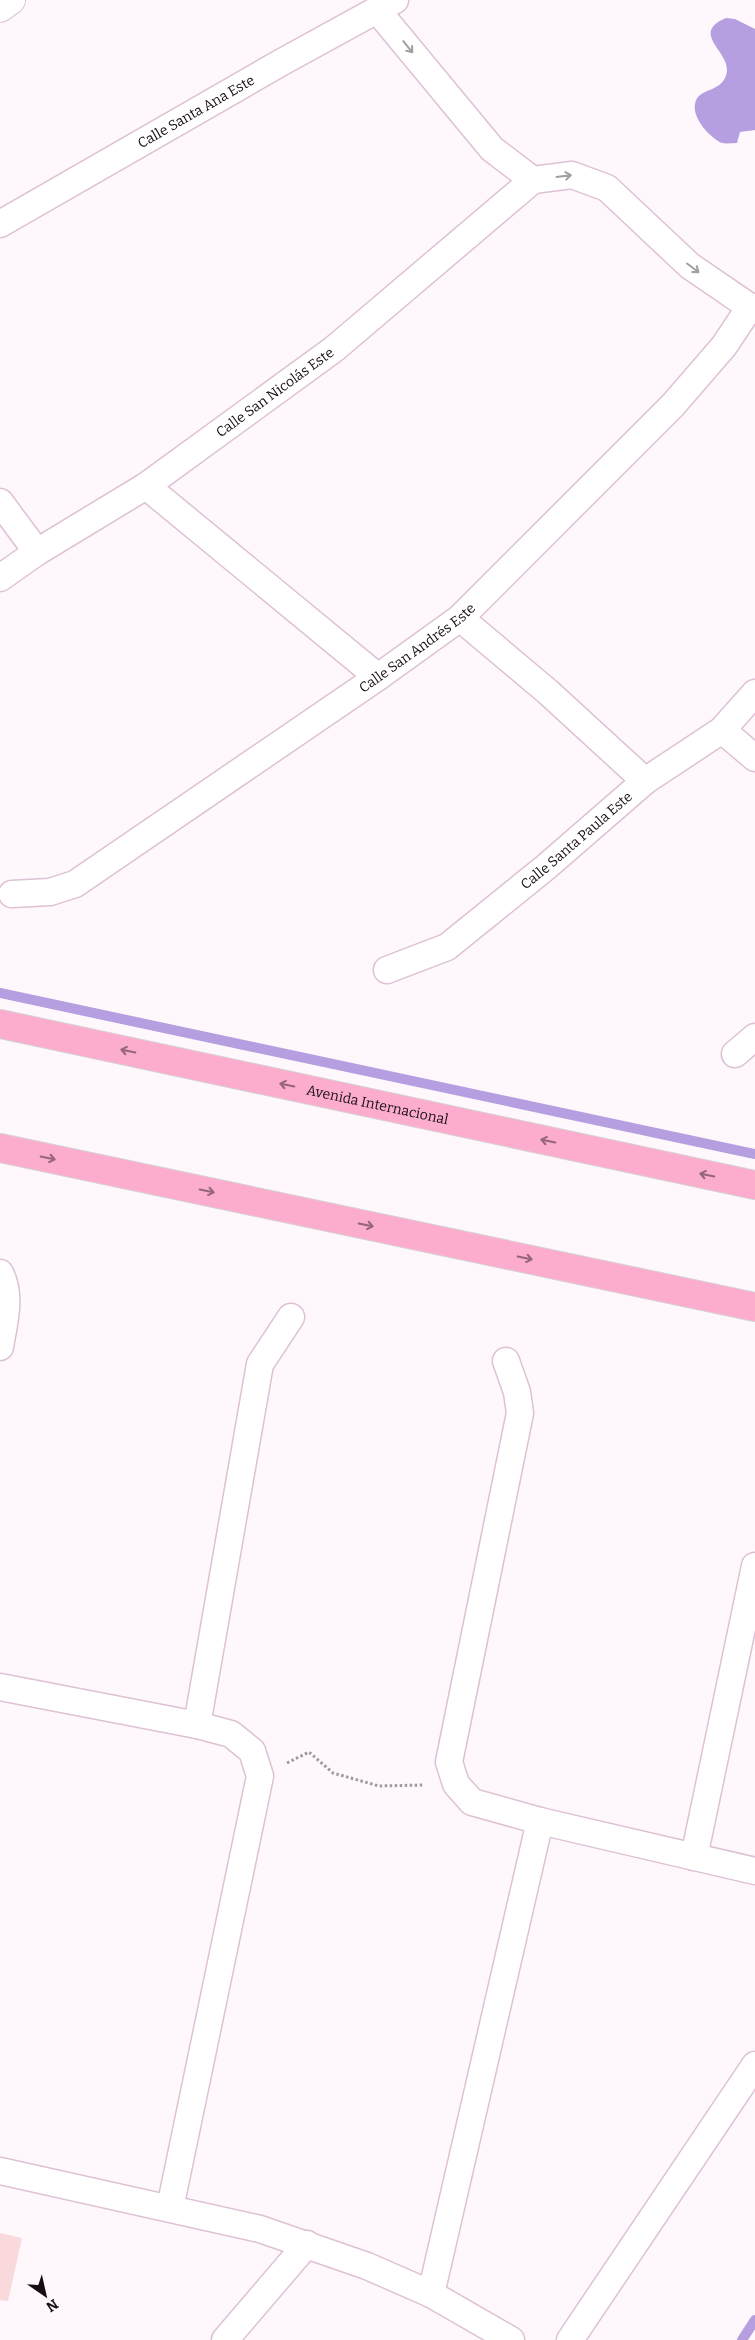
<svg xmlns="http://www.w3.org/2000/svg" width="755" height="2340" font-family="Bitter,serif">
	<rect width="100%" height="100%" fill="#fef8fc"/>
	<path fill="#f9d9db" d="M0,2233L22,2238L8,2301L0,2300Z"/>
	<path fill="#b59fe1" d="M726,18L735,19L755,29V130L740,132L737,143C732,143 726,144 722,143C710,138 692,118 695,104C698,86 724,94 727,71C729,51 690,33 726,18Z"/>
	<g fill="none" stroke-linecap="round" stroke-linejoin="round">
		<g stroke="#b59fe1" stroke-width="10">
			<path d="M0,993L755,1154"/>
			<path d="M742,2340L755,2320"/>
		</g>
		<g stroke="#dec1d5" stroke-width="29">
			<g id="minor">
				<path d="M377,10L492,149L533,180L572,175L607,188L690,266L750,307H755"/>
				<path id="s1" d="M0,224L282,62L395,0"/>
				<path d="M146,486L378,677"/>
				<path d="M0,502L37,552"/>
				<path id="s2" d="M0,578L37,552L146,486L334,349L533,180"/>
				<path d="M460,618L548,692L645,781"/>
				<path d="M722,730L755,758"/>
				<path id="s3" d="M12,894L50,892L75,884L378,677L460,618L673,405L724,346L750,307"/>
				<path id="s4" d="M387,970L447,947L546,867L645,781L722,730L755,693"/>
				<path d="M735,1054L755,1037"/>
				<path d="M0,1273C12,1296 4,1322 0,1347"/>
				<path d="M506,1361L517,1392L520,1413L449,1762L456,1784L472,1802L540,1821L755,1871"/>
				<path d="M0,1687L197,1725L231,1734L252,1751L260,1776L170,2208"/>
				<path d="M197,1725L260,1364L291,1317"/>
				<path d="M694,1857L755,1566"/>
				<path d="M0,2171L260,2229L367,2266L431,2294L511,2340"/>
				<path d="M431,2294L540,1821"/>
				<path d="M225,2340L307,2244"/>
				<path d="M570,2340L755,2065"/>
			</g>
		</g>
		<g stroke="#dec1d5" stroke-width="30">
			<path id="secondary" d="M0,8L11,0"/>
		</g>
		<g stroke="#d5d3d5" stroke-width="30">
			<g id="primary">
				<path id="s5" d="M0,1024L755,1185"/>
				<path d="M0,1148L755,1307"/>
			</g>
		</g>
		<path stroke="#a0989e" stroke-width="3" stroke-dasharray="2.5 2.5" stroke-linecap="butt" d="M287,1763L309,1752L333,1773L379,1786L423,1785"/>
		<use href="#minor" stroke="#fff" stroke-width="26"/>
		<use href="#secondary" stroke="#fff" stroke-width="28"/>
		<use href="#primary" stroke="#fcadce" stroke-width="28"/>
	</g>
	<defs><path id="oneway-shaft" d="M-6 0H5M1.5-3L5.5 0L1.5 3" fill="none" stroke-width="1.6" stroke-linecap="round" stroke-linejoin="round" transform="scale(1.25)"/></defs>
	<g stroke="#a29ea1">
		<use href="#oneway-shaft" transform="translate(408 47) rotate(51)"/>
		<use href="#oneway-shaft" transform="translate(564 176) rotate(-7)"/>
		<use href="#oneway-shaft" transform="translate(693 268) rotate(37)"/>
	</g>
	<g stroke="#95657a">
		<use href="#oneway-shaft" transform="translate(128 1051) rotate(-168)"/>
		<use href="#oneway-shaft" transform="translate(287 1085) rotate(-168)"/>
		<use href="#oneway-shaft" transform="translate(548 1141) rotate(-168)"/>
		<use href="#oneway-shaft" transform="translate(48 1158) rotate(12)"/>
		<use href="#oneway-shaft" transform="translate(707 1175) rotate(-168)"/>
		<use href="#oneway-shaft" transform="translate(207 1191) rotate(12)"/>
		<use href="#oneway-shaft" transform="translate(366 1225) rotate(12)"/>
		<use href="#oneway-shaft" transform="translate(525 1258) rotate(12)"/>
	</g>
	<g text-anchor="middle" stroke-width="5" stroke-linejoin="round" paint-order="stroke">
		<g font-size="14" fill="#170d14" stroke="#fef8fc">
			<text dy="5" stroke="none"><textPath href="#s1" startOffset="226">Calle Santa Ana Este</textPath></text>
			<text dy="5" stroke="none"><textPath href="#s2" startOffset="332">Calle San Nicolás Este</textPath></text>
			<text dy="5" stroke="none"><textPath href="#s3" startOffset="480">Calle San Andrés Este</textPath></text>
			<text dy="5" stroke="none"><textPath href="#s4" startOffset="232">Calle Santa Paula Este</textPath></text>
			<text dy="5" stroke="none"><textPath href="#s5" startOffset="386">Avenida Internacional</textPath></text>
		</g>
	</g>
	<g transform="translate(45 2295) rotate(146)" stroke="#fef8fc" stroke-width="4" paint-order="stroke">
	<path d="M0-4L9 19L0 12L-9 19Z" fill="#170d14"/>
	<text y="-8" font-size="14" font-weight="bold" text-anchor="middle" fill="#170d14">N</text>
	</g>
</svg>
